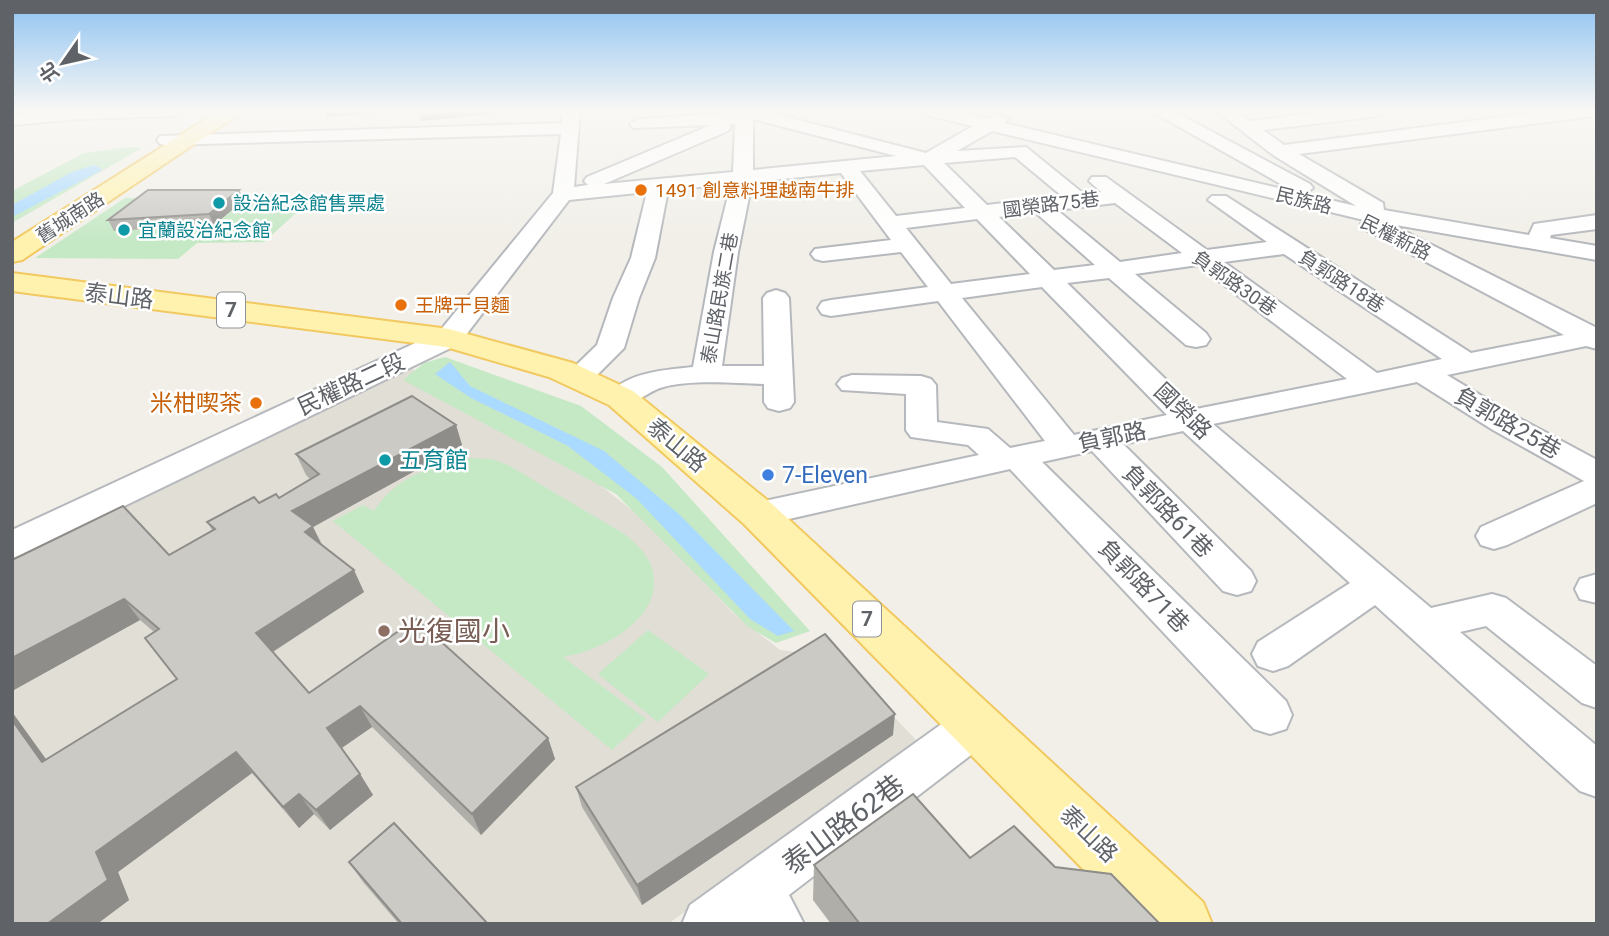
<svg xmlns="http://www.w3.org/2000/svg" width="1609" height="936" font-family="Roboto,'Noto Sans TC',sans-serif">
	<rect width="100%" height="100%" fill="#f1efe8"/>
	<path fill="#e1ded6" d="M412,368L449,402L550,445L648,523L733,613L780,650L837,657L918,742L668,924H12V558Z"/>
	<g fill="#c5e8c5">
		<path d="M129,147L142,148L12,223V191L84,153Z"/>
		<path d="M125,198C158,198 282,192 304,206L264,242L197,243L178,259L35,258Z"/>
		<path d="M445,357L581,406L662,467L810,631L776,643L747,626L616,494L403,380L424,363Z"/>
		<path d="M472,458L491,459L508,465L626,535C636,544 646,553 651,565C669,616 603,651 563,657L646,719L612,750L333,521L363,505L374,511C395,477 434,464 472,458Z"/>
		<path d="M648,630L709,674L658,722L598,674Z"/>
	</g>
	<path fill="#aadaff" d="M450,362L470,386L604,451L680,515L794,631L778,636L750,619L637,499L568,446L471,398L435,374Z"/>
	<g fill="none" stroke-linecap="round" stroke-linejoin="round">
		<path fill="#aadaff" fill-rule="evenodd" d="M94,165L99,167L102,170L12,217V205L72,172Z"/>
		<g stroke="#b5b8bc" stroke-width="4">
			<g id="minor">
				<path d="M50,111H182L174,116L79,119L12,125V115Z"/>
				<path d="M563,111H580L574,187L588,185L584,181L587,177L711,125L633,128L630,124L639,119L763,111L926,153L973,126L926,115L924,111H955L987,119L999,114L1008,119L1004,123L1295,192L1151,111H1173L1310,184L1313,188L1304,194L1356,206L1273,155L1216,111H1236L1250,121L1332,111H1386L1378,116L1263,130L1284,145L1550,111H1597L1594,116L1299,154L1383,203L1384,210L1529,235L1534,224L1597,215V229L1551,235L1550,238L1597,246V260L1390,224L1597,328V349L1586,346L1447,375L1515,416L1597,460V503L1507,545L1494,549L1481,545L1476,536L1481,527L1584,481L1493,430L1417,382L1213,424L1431,608L1492,594L1506,598L1597,666V708L1582,703L1486,626L1460,632L1597,746V797L1580,791L1375,605L1288,666L1273,671L1258,666L1252,654L1258,642L1350,583L1183,431L1123,444L1251,571L1256,581L1251,591L1237,595L1223,591L1092,451L1042,462L1286,701L1292,715L1286,729L1270,734L1254,729L1010,469L758,526L746,523L740,514L746,505L979,455L968,445L911,437L906,430V394L842,390L837,384L842,378L852,375L921,376L931,379L936,385L937,422L988,429L1010,448L1045,441L938,301L831,316L822,314L818,308L822,302L831,300L928,287L901,252L823,261L815,259L811,254L815,249L891,240L841,173L752,182L738,252L722,366H764L763,298L767,293L776,290L785,293L789,298L794,402L790,408L779,411L768,408L764,402V384C735,383 687,379 660,388C641,395 632,410 610,404L606,398C624,372 664,370 693,367L714,252L731,184L668,190L655,258L639,298L624,348L588,384L578,387L568,384L563,378L597,345L613,298L631,258L647,192L569,200L459,344L25,554L12,558V530L439,332L553,193L561,134L166,145L160,144L157,140L160,136L562,123ZM753,119L896,156L753,170ZM729,124H735L733,172L604,184L728,131L731,127ZM992,131L1364,220L1361,224L1364,229L1564,335L1471,353L1226,196H1212L1208,200L1267,242L1207,250L1106,177H1092L1089,181L1101,192L1084,194L1026,147L957,151ZM1015,157L1062,196L987,205L944,163ZM924,165L965,208L896,216L860,171ZM1115,203L1182,253L1120,262L1057,210ZM1035,212L1095,265L1054,270L999,217ZM977,219L1030,274L951,284L906,228ZM1284,254L1442,359L1377,373L1224,262ZM1198,265L1347,379L1196,409L1067,283L1109,278L1186,345L1196,347L1206,345L1210,339L1206,333L1135,274ZM1042,287L1167,415L1074,435L962,298Z"/>
				<path d="M1597,574V603L1580,599L1575,589L1580,579Z"/>
				<path d="M977,705L993,710L999,724L993,738L789,895L804,924H682L690,905L961,710Z"/>
			</g>
		</g>
		<g stroke="#f2c960" stroke-width="4">
			<g id="major">
				<path d="M219,111H243L22,260L12,262V242Z"/>
				<path d="M12,273L449,329L573,363L633,391L772,504L1203,902L1212,924H1137L744,524L609,405L549,377L446,347L12,291Z"/>
			</g>
		</g>
		<use href="#minor" fill="#fff" fill-rule="evenodd"/>
		<use href="#major" fill="#fff2af" fill-rule="evenodd"/>
	</g>
	<g fill="#afaea9">
		<path d="M244,200L214,225L114,231L108,220Z"/>
		<path d="M456,425L462,445L313,527L323,546L364,592L273,652L309,693L548,738L555,759L481,835L372,727L342,748L360,774L373,795L330,830L314,814L299,828L252,773L118,872L129,900L97,924H12V712L46,759L177,679L154,632L140,620L12,691L169,555L212,530L207,522L259,503L279,498L310,479L306,475L296,454Z"/>
		<path d="M893,735L642,905L582,807L576,787Z"/>
		<path d="M970,858L1055,867L1160,924H831L813,900L814,865Z"/>
		<path d="M349,862L488,924H399L363,882Z"/>
	</g>
	<g fill="#8f8d8a">
		<path d="M325,111H414L327,117Z"/>
		<path d="M418,111H521L421,121Z"/>
		<path d="M239,190L244,200L214,225L209,214Z"/>
		<path d="M456,425L462,445L313,527L323,548L305,532L292,511Z"/>
		<path d="M354,570L364,592L269,654L256,633Z"/>
		<path d="M124,599L140,620L12,691V658Z"/>
		<path d="M360,706L372,727L340,749L327,728Z"/>
		<path d="M12,712L63,783L42,762L12,720Z"/>
		<path d="M895,714L893,735L642,905L637,885Z"/>
		<path d="M548,738L555,759L481,835L472,814Z"/>
		<path d="M236,752L252,773L118,872L129,900L97,924H47L96,852Z"/>
		<path d="M360,774L373,795L330,830L316,810Z"/>
		<path d="M299,794L314,814L299,828L283,807Z"/>
	</g>
	<g fill="#cccac5" stroke="#8f8d8a" stroke-width="2">
		<path d="M148,190H239L209,214L108,220Z"/>
		<path d="M412,396L456,425L292,511L313,526L305,532L354,570L256,633L309,693L416,619L548,738L472,814L360,706L327,728L360,774L316,810L299,794L283,807L236,752L96,852L108,880L47,924H12V720L42,762L177,679L145,638L159,629L124,599L12,658V560L123,506L169,555L215,529L207,522L254,497L259,503L276,494L279,498L319,474L296,454Z"/>
		<path d="M825,634L895,714L637,885L576,787Z"/>
		<path d="M913,794L970,858L1014,826L1055,867L1111,874L1160,924H860L814,865Z"/>
		<path d="M394,823L488,924H402L349,862Z"/>
	</g>
	<linearGradient id="sky" x2="0" y2="1"><stop stop-color="#8fc3f1"/><stop offset="0.46" stop-color="#f9f8f5"/><stop offset="1" stop-color="#f9f8f5" stop-opacity="0"/></linearGradient>
	<rect width="1609" height="242" fill="url(#sky)"/>
	<g fill="#e8710a" stroke="#fff" stroke-width="2.5">
		<circle cx="641" cy="190" r="7"/>
		<circle cx="401" cy="305" r="7"/>
		<circle cx="256" cy="403" r="7"/>
	</g>
	<g fill="#0f9aa8" stroke="#fff" stroke-width="2.5">
		<circle cx="219" cy="203" r="7"/>
		<circle cx="124" cy="230" r="7"/>
		<circle cx="385" cy="460" r="7"/>
	</g>
	<circle fill="#3f7fe0" stroke="#fff" stroke-width="2.5" cx="768" cy="475" r="7"/>
	<circle fill="#8d6e63" stroke="#fff" stroke-width="2.5" cx="384" cy="631" r="7"/>
	<g text-anchor="middle" stroke-width="5" stroke-linejoin="round" paint-order="stroke">
		<g font-size="19" fill="#c56008" stroke="#fff" text-anchor="start">
			<text x="655" y="197">1491 創意料理越南牛排</text>
			<text x="415" y="312">王牌干貝麵</text>
		</g>
		<g font-size="19" fill="#5f6368" stroke="#fff">
			<text transform="translate(1304 200) rotate(14)" y="7">民族路</text>
			<text transform="translate(1051 204) rotate(-7)" y="7">國榮路75巷</text>
			<text transform="translate(70 217) rotate(-33)" y="7">舊城南路</text>
			<text transform="translate(1396 237) rotate(27)" y="7">民權新路</text>
			<text transform="translate(1342 281) rotate(33)" y="7">負郭路18巷</text>
			<text transform="translate(1235 283) rotate(35)" y="7">負郭路30巷</text>
			<text transform="translate(719 298) rotate(-80)" y="7">泰山路民族二巷</text>
		</g>
		<g font-size="19" fill="#0d838f" stroke="#fff" text-anchor="start">
			<text x="233" y="210">設治紀念館售票處</text>
			<text x="138" y="237">宜蘭設治紀念館</text>
		</g>
		<g fill="#fff" stroke="#8f9295" stroke-width="2">
			<rect x="217" y="292.5" width="28" height="35" rx="5"/>
			<rect x="853" y="601.5" width="28" height="35" rx="5"/>
		</g>
		<g font-size="21" font-weight="bold" fill="#5f6368">
			<text x="231" y="317">7</text>
			<text x="867" y="626">7</text>
		</g>
		<g font-size="23" fill="#5f6368" stroke="#fff">
			<text transform="translate(119 296) rotate(7)" y="8">泰山路</text>
			<text transform="translate(351 384) rotate(-25)" y="8">民權路二段</text>
			<text transform="translate(1183 411) rotate(44)" y="8">國榮路</text>
			<text transform="translate(1508 423) rotate(30)" y="8">負郭路25巷</text>
			<text transform="translate(1112 437) rotate(-12)" y="8">負郭路</text>
			<text transform="translate(677 445) rotate(40)" y="8">泰山路</text>
			<text transform="translate(1168 511) rotate(46)" y="8">負郭路61巷</text>
			<text transform="translate(1144 586) rotate(46)" y="8">負郭路71巷</text>
			<text transform="translate(1089 834) rotate(44)" y="8">泰山路</text>
		</g>
		<g font-size="23" fill="#c56008" stroke="#fff" text-anchor="end">
			<text x="242" y="411">米柑喫茶</text>
		</g>
		<g font-size="23" fill="#0d838f" stroke="#fff" text-anchor="start">
			<text x="399" y="468">五育館</text>
		</g>
		<g font-size="23" fill="#366cbe" stroke="#fff" text-anchor="start">
			<text x="782" y="483">7-Eleven</text>
		</g>
		<g font-size="28" fill="#785e54" stroke="#fff" text-anchor="start">
			<text x="398" y="641">光復國小</text>
		</g>
		<g font-size="28" fill="#5f6368" stroke="#fff">
			<text transform="translate(843 824) rotate(-37)" y="10">泰山路62巷</text>
		</g>
	</g>
	<rect width="1609" height="936" fill="none" stroke="#5f6368" stroke-width="28"/>
	<g transform="translate(63 63) rotate(236)" stroke="#ffffff" stroke-width="5" paint-order="stroke">
	<path d="M0-5L12 26L0 18L-12 26Z" fill="#5f6368"/>
	<text y="-10" font-size="19" font-weight="bold" text-anchor="middle" fill="#5f6368">北</text>
	</g>
</svg>
